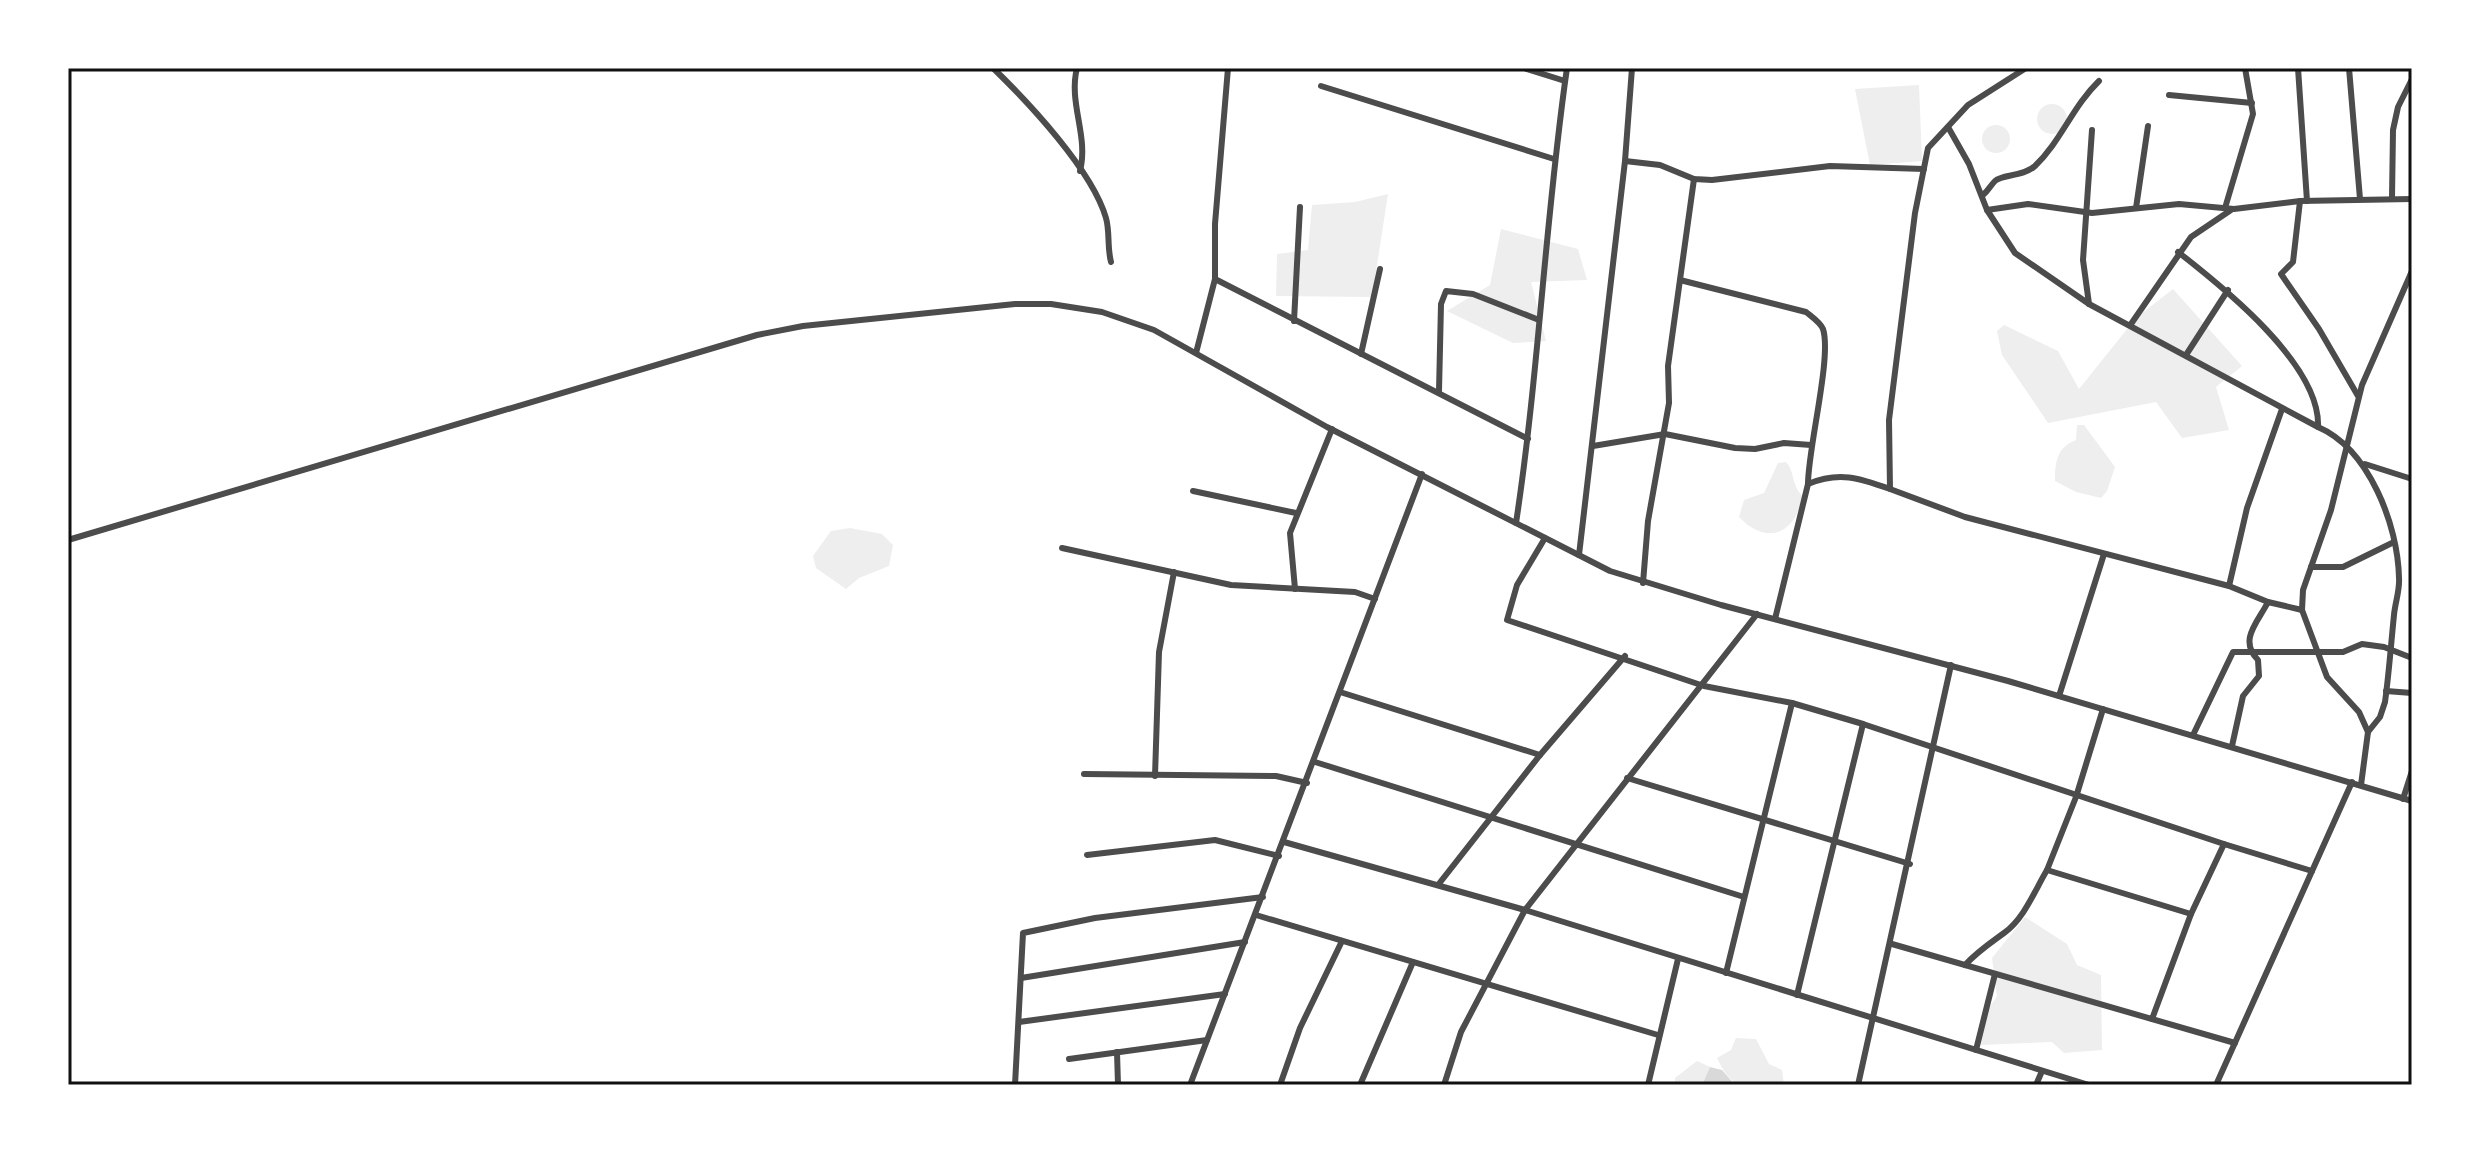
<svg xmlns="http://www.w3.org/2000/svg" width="2480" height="1153" font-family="'PT Sans',sans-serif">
	<rect width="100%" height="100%" fill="#fff"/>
	<g fill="#eee">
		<path d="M1919,85L1922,161L1870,165L1855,89Z"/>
		<circle cx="2052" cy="119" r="15"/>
		<circle cx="1996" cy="139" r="14"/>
		<path d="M1388,194L1372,297L1276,296L1277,254L1308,250L1312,205L1355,202Z"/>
		<path d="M1501,229L1578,249L1587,280L1531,282L1546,341L1513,343L1447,311L1490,285Z"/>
		<path d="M2173,289L2242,366L2216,387L2229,430L2182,438L2156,402L2048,423L2002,355L1997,331L2004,325L2058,351L2079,389L2136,318Z"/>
		<path d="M2077,425H2084L2115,467L2107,491L2101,498L2076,492L2055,481C2055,462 2057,447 2076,440Z"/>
		<path d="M1786,462C1795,472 1791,483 1802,496C1796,534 1767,546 1739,517L1744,500L1764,493L1778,463Z"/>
		<path d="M850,528L882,534L893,545L889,566L859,578L846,589L816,568L813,556L831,531Z"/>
		<path d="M2025,917L2067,944L2077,965L2101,975L2102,1050L2064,1053L2052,1042L1981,1045L1985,1014L1997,996L1992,958Z"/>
		<path d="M1736,1038L1756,1039L1769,1064L1782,1070L1784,1085C1747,1085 1735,1096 1717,1058L1731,1050Z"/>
		<path d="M1697,1061L1710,1067L1702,1085H1675V1078Z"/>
	</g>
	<path fill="#d9d9d9" d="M1710,1067L1722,1070L1735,1085H1702Z"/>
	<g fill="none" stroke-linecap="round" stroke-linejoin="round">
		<g stroke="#4c4c4c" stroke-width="6">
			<path d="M993,68C1029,103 1092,170 1106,218C1110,232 1107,247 1111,262"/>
			<path d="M1077,68C1068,103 1089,136 1080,171"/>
			<path d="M1524,68L1565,81"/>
			<path d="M2298,68L2307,201"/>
			<path d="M2349,68L2360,199"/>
			<path d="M1321,86L1554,159"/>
			<path d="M2169,95L2252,103"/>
			<path d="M1948,127L1969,164L1987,210L2015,253L2089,304L2318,427"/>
			<path d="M1625,161L1660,165L1694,179L1712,180L1830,166L1924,169"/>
			<path d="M1983,195C1989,190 1990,186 1995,181C2002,174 2023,177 2035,166C2061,141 2073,106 2099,81"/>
			<path d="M2392,198L2393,130L2398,107L2412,79"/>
			<path d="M2300,201L2293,262L2281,274L2319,329L2358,396"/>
			<path d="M2136,208L2148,126"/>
			<path d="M2225,208L2253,114L2245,68"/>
			<path d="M1987,210L2028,204L2092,213L2179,204L2234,209L2300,201L2412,199"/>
			<path d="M2178,252C2223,287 2321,365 2318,427C2369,449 2398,525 2399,578C2400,590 2395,603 2394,615C2391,644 2389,673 2385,702L2380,717L2368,732"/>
			<path d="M1215,279V224L1228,68"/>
			<path d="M1680,280L1806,312C1812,317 1820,322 1823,329C1832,357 1808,448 1808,484"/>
			<path d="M2089,304L2083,260L2092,130"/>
			<path d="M1294,321L1300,207"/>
			<path d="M2131,324L2191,237L2231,210"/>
			<path d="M1196,353L1215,279L1528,439"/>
			<path d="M1361,354L1380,269"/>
			<path d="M2186,355L2228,290"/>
			<path d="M1439,391L1441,304L1446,291L1473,294L1539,320"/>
			<path d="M1593,446L1665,434L1735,448L1755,449L1784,443L1811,445"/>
			<path d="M2365,464L2412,479"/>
			<path d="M1890,489L1965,517L2229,586"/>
			<path d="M1193,491L1296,513"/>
			<path d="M1516,523C1539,372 1545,219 1567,68"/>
			<path d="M1545,538L1517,585L1507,620L1704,686L1792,703L1863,724L2224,844"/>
			<path d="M68,540L757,335L803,326L1015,304H1051L1102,312L1154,330L1327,427L1610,571L1721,605L2008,681L2412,801"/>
			<path d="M1062,548L1231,585L1355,592L1375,599"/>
			<path d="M1579,555L1625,161L1632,68"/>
			<path d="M2311,567H2343L2394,542"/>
			<path d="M1643,583L1648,521L1669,403L1668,366L1694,179"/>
			<path d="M1295,589L1290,533L1332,429"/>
			<path d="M2268,602L2229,586L2247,508L2282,409"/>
			<path d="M2302,610L2327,677L2359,712L2368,732L2361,785"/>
			<path d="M1775,619L1808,484C1839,471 1859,478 1890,489L1889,420L1915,213L1928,148L1968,105L2026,68"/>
			<path d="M2386,691L2412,693"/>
			<path d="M1340,692L1540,755"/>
			<path d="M2059,696L2104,554"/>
			<path d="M2193,735L2233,652H2343L2362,644L2384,647L2412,658"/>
			<path d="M2232,746L2243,696L2259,676L2258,660C2238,640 2258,622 2268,602L2302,610L2303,590L2331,510L2362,385L2412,271"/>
			<path d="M1315,762L1744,897"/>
			<path d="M1084,774L1276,776L1307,783"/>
			<path d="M1155,776L1159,652L1174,572"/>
			<path d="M1627,778L1910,864"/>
			<path d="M2403,799L2412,771"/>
			<path d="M1284,842L1525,910L2089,1085"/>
			<path d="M1087,855L1215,840L1279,856"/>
			<path d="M2047,870L2076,797L2103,709"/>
			<path d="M1438,885L1540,755L1625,656"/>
			<path d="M1256,915L1658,1035"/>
			<path d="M1892,944L2235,1043"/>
			<path d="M1965,965C1978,951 1989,944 2004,933C2024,919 2035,890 2047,870L2191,914L2224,844L2312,871"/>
			<path d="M1726,973L1792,703"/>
			<path d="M1021,978L1245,942"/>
			<path d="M1797,995L1863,724"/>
			<path d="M2152,1019L2191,914"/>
			<path d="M1019,1022L1225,994"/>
			<path d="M1976,1050L1995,974"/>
			<path d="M1117,1052L1118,1085"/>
			<path d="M1069,1059L1207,1040"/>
			<path d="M1015,1085L1023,933L1095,918L1263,897"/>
			<path d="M1190,1085L1422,474"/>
			<path d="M1280,1085L1300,1028L1342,941"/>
			<path d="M1360,1085L1413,962"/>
			<path d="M1444,1085L1461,1032L1525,910L1757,614"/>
			<path d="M1648,1085L1678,959"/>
			<path d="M1858,1085L1951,665"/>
			<path d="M2036,1085L2042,1071"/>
			<path d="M2216,1085L2352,782"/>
		</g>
	</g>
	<rect width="2480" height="1153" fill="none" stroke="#ffffff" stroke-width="140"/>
	<rect x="70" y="70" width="2340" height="1013" fill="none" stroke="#111" stroke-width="3"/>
</svg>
